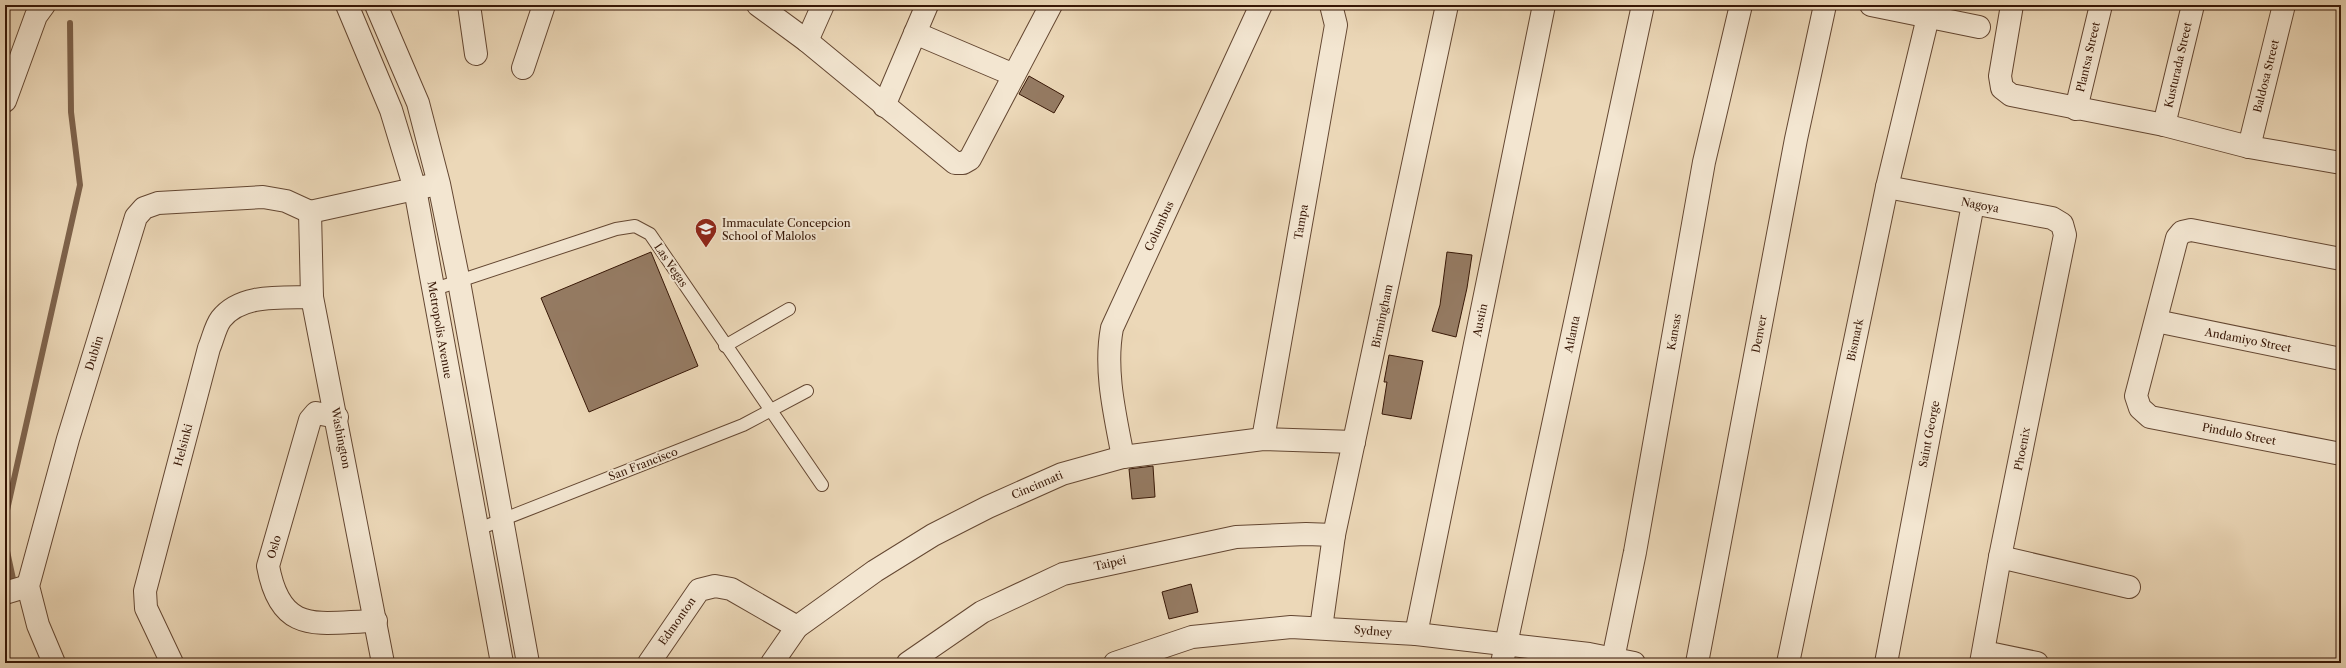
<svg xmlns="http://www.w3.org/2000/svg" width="2346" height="668" font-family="'Libre Caslon Text',serif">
	<rect width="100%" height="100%" fill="#ecd8b8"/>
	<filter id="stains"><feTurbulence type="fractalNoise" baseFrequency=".005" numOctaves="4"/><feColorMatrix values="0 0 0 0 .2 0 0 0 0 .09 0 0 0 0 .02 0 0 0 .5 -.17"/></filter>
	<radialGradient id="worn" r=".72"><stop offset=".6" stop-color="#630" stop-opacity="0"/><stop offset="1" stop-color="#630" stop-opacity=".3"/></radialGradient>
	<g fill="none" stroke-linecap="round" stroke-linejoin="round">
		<g stroke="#7e634c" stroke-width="6">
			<path d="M5,519L80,185L71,112L70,23"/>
			<path d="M5,542L13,579L6,582"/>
		</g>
	</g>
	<g fill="#957b63" stroke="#371706">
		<path d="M1029,76L1064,96L1054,113L1019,94Z"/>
		<path d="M651,252L698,366L589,412L541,298Z"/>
		<path d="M1447,252L1472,255L1467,288L1456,337L1432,331L1440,305Z"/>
		<path d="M1389,355L1423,361L1411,419L1382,414L1387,382H1384Z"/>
		<path d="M1153,466L1155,497L1132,499L1129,469Z"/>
		<path d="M1191,584L1198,612L1169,619L1162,592Z"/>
	</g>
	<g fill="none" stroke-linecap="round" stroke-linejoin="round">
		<g stroke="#644732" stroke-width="14">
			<g id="service">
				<path d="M432,290L616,229L635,226L650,234L822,485"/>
				<path d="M725,346L789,309"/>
				<path d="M476,530L743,425L807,391"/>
			</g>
		</g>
		<g stroke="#644732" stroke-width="24">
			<g id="minor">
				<path d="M347,5L391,110L415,189L502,663"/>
				<path d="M376,5L418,103L439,184L459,282L528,663"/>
				<path d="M469,5L476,54"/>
				<path d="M758,5L807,41L955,163H963L970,159L1051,5"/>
				<path d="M1871,5L1979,27"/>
				<path d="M2012,5L2000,76L2002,88L2011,95L2164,125L2249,147L2341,163"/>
				<path d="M915,33L1014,75"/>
				<path d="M807,41L823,5"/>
				<path d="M523,68L544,5"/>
				<path d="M5,101L36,16L44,5"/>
				<path d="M884,106L927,5"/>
				<path d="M2076,109L2101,5"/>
				<path d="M2164,125L2193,5"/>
				<path d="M2249,147L2284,5"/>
				<path d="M1887,187L2052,218L2062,224L2065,235L2000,557L1981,663"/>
				<path d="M310,212L312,297L383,663"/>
				<path d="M310,212L428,186"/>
				<path d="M2341,259L2191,230L2182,232L2177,238L2136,396L2140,408L2150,417L2341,454"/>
				<path d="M2156,321L2341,359"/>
				<path d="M337,417L316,413L310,420L268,566C281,637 319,622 376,621"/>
				<path d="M1263,439L1336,25L1331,5"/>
				<path d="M1123,457C1115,415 1104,370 1112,328L1261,5"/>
				<path d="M2000,557L2129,587"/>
				<path d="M5,593L28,586"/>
				<path d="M1321,628L1334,535L1447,5"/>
				<path d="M1416,634L1544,5"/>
				<path d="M1984,652L2037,663"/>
				<path d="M1613,659L1635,552L1704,162L1741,5"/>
				<path d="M54,663L38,625L28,586L68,439L136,217L144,208L158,203L263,197L286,201L310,212"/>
				<path d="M172,663L146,608L145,591L209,348C213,339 215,327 221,319C241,293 283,298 312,297"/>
				<path d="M649,663L699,590L715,586L731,589L797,627"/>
				<path d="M772,663L797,627L875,571L933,535L988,507L1062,474L1123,457L1263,439L1354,442"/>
				<path d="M908,663L982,612L1063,574L1236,537L1306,534L1334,535"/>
				<path d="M1115,663L1192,637L1291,627L1416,634L1589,654L1634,663"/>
				<path d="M1502,663L1643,5"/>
				<path d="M1697,663L1796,139L1825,5"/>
				<path d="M1788,663L1887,187L1928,17"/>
				<path d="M1886,663L1973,204"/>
			</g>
		</g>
		<use href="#service" stroke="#f3e6d1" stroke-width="12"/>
		<use href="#minor" stroke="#f3e6d1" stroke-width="22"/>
	</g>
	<defs>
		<g id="school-pin" transform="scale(1.15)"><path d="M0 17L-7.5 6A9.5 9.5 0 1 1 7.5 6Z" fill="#8f2418" stroke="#f3e6d1"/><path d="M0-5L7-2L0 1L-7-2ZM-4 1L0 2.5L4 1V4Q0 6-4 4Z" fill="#fff"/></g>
	</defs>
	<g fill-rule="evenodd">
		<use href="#school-pin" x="706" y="229"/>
	</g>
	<g text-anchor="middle" stroke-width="4" stroke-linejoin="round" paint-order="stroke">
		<g font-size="11" fill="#371706" stroke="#f3e6d1">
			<text transform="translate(2088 57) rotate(-77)" y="4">Plantsa Street</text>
			<text transform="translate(2178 65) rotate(-77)" y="4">Kusturada Street</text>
			<text transform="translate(2266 76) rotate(-76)" y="4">Baldosa Street</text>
			<text transform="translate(1980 205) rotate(11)" y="4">Nagoya</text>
			<text transform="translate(1301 222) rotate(-80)" y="4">Tampa</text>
			<text transform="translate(1159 226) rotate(-65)" y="4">Columbus</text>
			<text transform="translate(671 265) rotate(56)" y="4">Las Vegas</text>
			<text transform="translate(1382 316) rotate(-78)" y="4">Birmingham</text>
			<text transform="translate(1480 320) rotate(-78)" y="4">Austin</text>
			<text transform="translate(440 330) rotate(80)" y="4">Metropolis Avenue</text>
			<text transform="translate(1674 332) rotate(-80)" y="4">Kansas</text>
			<text transform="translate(1572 334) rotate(-78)" y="4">Atlanta</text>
			<text transform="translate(1759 334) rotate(-79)" y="4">Denver</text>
			<text transform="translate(1855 340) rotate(-78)" y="4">Bismark</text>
			<text transform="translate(2248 340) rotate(11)" y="4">Andamiyo Street</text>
			<text transform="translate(94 353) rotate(-73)" y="4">Dublin</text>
			<text transform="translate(1929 434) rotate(-79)" y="4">Saint George</text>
			<text transform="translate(2239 434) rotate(11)" y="4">Pindulo Street</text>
			<text transform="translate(341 438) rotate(79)" y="4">Washington</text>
			<text transform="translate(183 445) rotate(-75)" y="4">Helsinki</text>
			<text transform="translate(2022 449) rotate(-79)" y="4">Phoenix</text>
			<text transform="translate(643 464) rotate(-21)" y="4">San Francisco</text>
			<text transform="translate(1037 485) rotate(-23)" y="4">Cincinnati</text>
			<text transform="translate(274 547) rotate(-74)" y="4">Oslo</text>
			<text transform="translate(1110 563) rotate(-13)" y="4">Taipei</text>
			<text transform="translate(677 621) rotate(-55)" y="4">Edmonton</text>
			<text transform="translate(1373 631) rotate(5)" y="4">Sydney</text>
		</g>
		<g font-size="11" fill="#371706" stroke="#f3e6d1" text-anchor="start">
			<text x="722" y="227">Immaculate Concepcion<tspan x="722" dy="13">School of Malolos</tspan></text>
		</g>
	</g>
	<rect width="2346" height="668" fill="none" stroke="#ecd8b8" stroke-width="20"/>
	<rect x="6" y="6" width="2334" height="656" fill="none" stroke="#371706" stroke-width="2"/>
	<rect x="10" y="10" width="2326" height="648" fill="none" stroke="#371706"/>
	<rect width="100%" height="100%" filter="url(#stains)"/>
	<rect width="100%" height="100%" fill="url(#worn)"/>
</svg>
